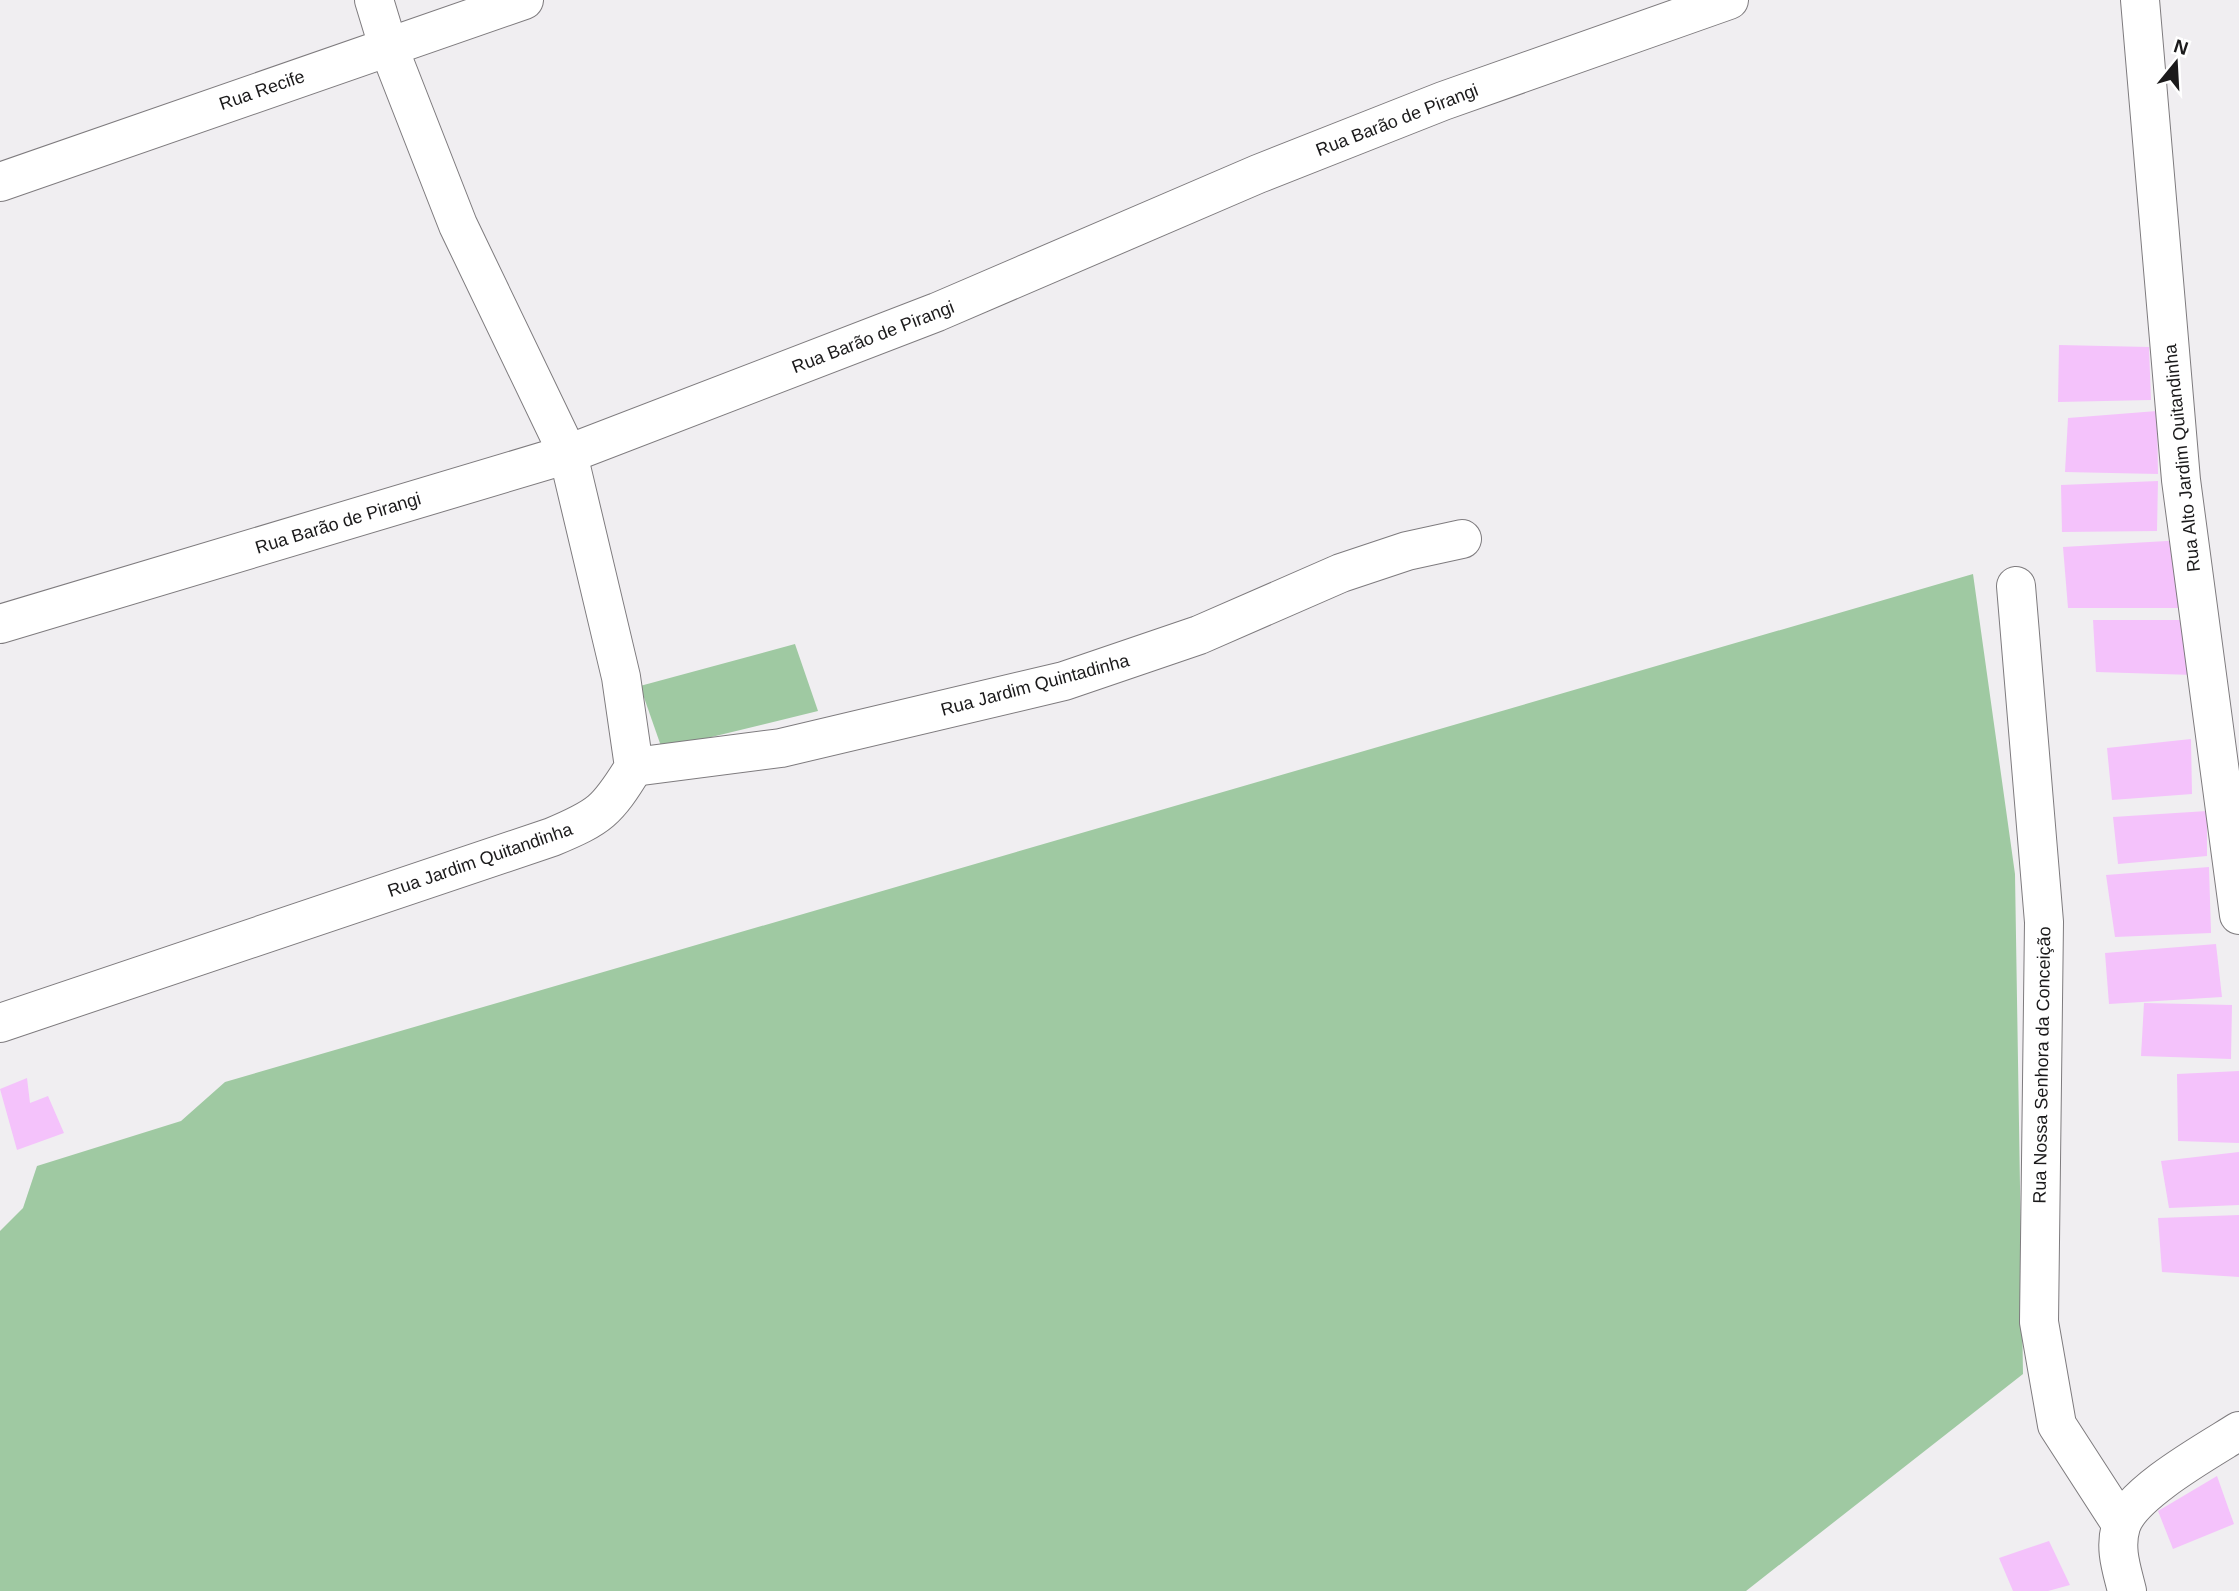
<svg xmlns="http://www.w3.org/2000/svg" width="2239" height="1591" font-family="Helvetica,sans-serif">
	<rect width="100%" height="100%" fill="#f0eef1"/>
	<g fill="#9fc9a2">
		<path d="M1973,574L2015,874L2023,1374L1746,1591H0V1231L23,1208L37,1166L181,1121L225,1082Z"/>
		<path d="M795,644L818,711L662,749L640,686Z"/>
	</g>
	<g fill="#f4c2fb">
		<path d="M2059,345L2149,347L2151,400L2058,402Z"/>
		<path d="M2157,411L2158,474L2065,472L2068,418Z"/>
		<path d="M2158,481L2157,531L2062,532L2061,485Z"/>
		<path d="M2184,540L2186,608H2068L2063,547Z"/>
		<path d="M2093,620H2185L2194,675L2096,672Z"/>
		<path d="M2191,739L2192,794L2112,800L2107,748Z"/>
		<path d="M2207,811V856L2118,864L2113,817Z"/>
		<path d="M2209,867L2211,933L2115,937L2106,875Z"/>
		<path d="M2216,944L2222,997L2109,1004L2105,953Z"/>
		<path d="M2144,1003L2232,1005L2231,1059L2141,1056Z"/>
		<path d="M2239,1071V1143L2178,1141L2177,1074Z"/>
		<path d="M27,1078L30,1103L48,1096L64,1133L17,1150L0,1089Z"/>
		<path d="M2239,1152V1205L2169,1208L2161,1161Z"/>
		<path d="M2239,1215V1277L2162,1272L2158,1218Z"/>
		<path d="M2217,1476L2234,1524L2173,1549L2158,1511Z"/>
		<path d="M2049,1541L2070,1585L2048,1591H2013L1999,1558Z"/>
	</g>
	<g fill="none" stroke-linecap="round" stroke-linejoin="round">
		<g stroke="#7e7b7e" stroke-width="40">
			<g id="minor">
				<path d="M2140,0L2181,480L2239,915"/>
				<path d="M0,182L524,0"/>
				<path d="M2016,586L2044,922L2039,1322L2057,1425L2121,1524"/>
				<path d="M0,624L568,454L937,312L1258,174L1443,101L1729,0"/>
				<path d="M634,767L781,748L1064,681L1199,635L1341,573L1407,551L1462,539"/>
				<path d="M0,1023L552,837C600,817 607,811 634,767L621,677L568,454L458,225L388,46L374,0"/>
				<path d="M2127,1591C2122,1570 2114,1549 2121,1526C2131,1493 2209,1450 2239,1431"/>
			</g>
		</g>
		<use href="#minor" stroke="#fff" stroke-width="38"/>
	</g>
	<g text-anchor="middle" stroke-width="6" stroke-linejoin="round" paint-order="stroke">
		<g font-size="18" fill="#1b1a1b" stroke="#fff">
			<text transform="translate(262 90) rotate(-19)" y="6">Rua Recife</text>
			<text transform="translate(1397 120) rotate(-21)" y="6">Rua Barão de Pirangi</text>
			<text transform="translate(873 337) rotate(-21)" y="6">Rua Barão de Pirangi</text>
			<text transform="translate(2182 458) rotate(-96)" y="6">Rua Alto Jardim Quitandinha</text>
			<text transform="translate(338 523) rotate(-17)" y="6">Rua Barão de Pirangi</text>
			<text transform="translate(1035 685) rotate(-15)" y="6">Rua Jardim Quintadinha</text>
			<text transform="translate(480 860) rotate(-19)" y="6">Rua Jardim Quitandinha</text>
			<text transform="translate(2042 1065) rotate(-89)" y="6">Rua Nossa Senhora da Conceição</text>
		</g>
	</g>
	<g transform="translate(2176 63) rotate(18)" stroke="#ffffff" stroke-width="5" paint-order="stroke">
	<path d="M0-5L12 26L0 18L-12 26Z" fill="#1b1a1b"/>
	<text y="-10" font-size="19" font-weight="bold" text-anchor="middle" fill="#1b1a1b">N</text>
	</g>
</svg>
